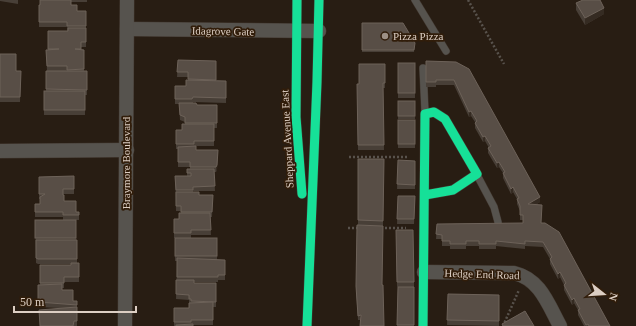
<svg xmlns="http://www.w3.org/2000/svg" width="636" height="326" font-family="'Times New Roman',serif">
	<rect width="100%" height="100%" fill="#281d13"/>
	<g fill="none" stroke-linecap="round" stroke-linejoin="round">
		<g stroke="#433931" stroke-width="8">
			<g id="lane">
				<path d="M415,0L446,51"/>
				<path d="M423,68L425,112"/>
				<path d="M477,175L494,207L498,222"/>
			</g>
		</g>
		<g stroke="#433931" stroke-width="15">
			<g id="street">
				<path d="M127,29L319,31"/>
				<path d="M0,151L127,150"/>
				<path d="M424,272L514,273C540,279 548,304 560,326"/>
				<path d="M125,326L127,0"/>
			</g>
		</g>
		<g stroke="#433931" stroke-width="10">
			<g id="fast">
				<path d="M297,0L296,117L302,194"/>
				<path d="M307,326L317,82L319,0"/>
				<path d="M423,326L425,114L434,112L445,119L477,174L453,190L425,195"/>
			</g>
		</g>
		<g stroke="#58524c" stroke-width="2.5" stroke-dasharray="2 2" stroke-linecap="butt">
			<path d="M468,0L504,64"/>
			<path d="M349,157H407"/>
			<path d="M348,228H360"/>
			<path d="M381,228H406"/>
			<path d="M503,326L519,290"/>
		</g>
		<use href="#lane" stroke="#56534e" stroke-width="7"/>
		<use href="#street" stroke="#56534e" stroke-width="14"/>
		<use href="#fast" stroke="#16e098" stroke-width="9"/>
	</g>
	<g fill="#483f37">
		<path d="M0,0H18V4L0,1Z"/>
		<path d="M40,0H87V2H71V5L77,11H86V47H81V49L84,50V71H87V95H85V115H44V91H46V71H47L46,50H48V31H67V27H39V5H40Z"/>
		<path d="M576,3L604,14L585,25L576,10Z"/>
		<path d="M362,23L415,43L414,52H362Z"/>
		<path d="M0,54L16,71H21L20,102H0Z"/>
		<path d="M178,60L216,61V81H226V103L193,102V103L197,105H217V128H214V146H194L196,150H218L217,170L216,172H214L215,191H193V192L199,195H213L212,217H210L211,235H191V238H217V260H225V280H218V282H194V283H216V307H213V325H193V326H174V308H189V300L176,299L177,261H175V238H174V219H179L181,211H176L175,176H187V169H190V167H178V149H176V130H182L185,124V122L180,120L179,104H175V86H186L188,80V77H177Z"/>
		<path d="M426,61L456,62L540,202L535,205L541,223L610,326H584L578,315V310L574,303L572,305L564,290V285L560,277L558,279L550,264V259L543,247L525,246V249L496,246V249H479V246H466V249H450V246H442V239H436L437,224L523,223V220H520V211L517,204V199L513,192L511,194L503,178V173L499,167L497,168L488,153V148H489L485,141L483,142L475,128V122L471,116L469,117L454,85H436V87H426Z"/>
		<rect x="398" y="63" width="17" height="35"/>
		<path d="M385,64V88H383L384,150H358L357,84H359Z"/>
		<rect x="398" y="101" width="17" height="18"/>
		<rect x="398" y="120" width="17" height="28"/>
		<path d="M358,159H384L383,226L358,225Z"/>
		<path d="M398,160L415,161V189H397Z"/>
		<path d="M74,176V194H63L64,201L76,212H79V220H76V240H77V263H79V282H64V288H62V290L73,301H77V326H40L59,308L38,307V285H40V265H71V264H38L36,263L35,220H63V217H35V204H40V199H39V177Z"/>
		<path d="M398,196H415L414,224H397Z"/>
		<path d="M357,225L360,320H358L356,291Z"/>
		<path d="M396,230L414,282V326H397L398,287H397Z"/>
		<path d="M448,294L499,295V326L447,325Z"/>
	</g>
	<g fill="#352b22">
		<path d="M604,8V14L585,25V18Z"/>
		<path d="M471,111V116L469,117V112Z"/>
		<path d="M485,136V141L483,142V137Z"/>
		<path d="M499,162V167L497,168V163Z"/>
		<path d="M217,165V170L216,172V167Z"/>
		<path d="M513,187V192L511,194V189Z"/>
		<path d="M540,197V202L528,209V204Z"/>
		<path d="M560,272V277L558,279V274Z"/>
		<path d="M574,298V303L572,305V300Z"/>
	</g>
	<g fill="#584e46" stroke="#6d6259">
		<path d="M40,0H71V5H77V11H86V26H67V22H39V5H40Z"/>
		<path d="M583,0H600L604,8L585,18L576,3Z"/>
		<path d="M362,23H403L415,43L414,50H362Z"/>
		<path d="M68,28H86V42H81V49H75L84,50V69L67,70V66H47L46,50L59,49H48V31H68Z"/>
		<path d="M0,54H16V71H21L20,97H0Z"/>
		<path d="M178,60L216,61V80L188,79V72H177Z"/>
		<path d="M426,61L456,62L469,69L540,197L528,204L542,205L541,223H545L559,232L610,326H589L588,324L586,325L578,310L580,309L574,298L572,300L564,285L566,283L560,272L558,274L550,259L552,257L543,242L525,241V244L496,241V244H479V241H466V244H450V241H442V235L436,234L437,224L523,223V215H520V206L517,199L519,198L513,187L511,189L503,173L505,172L499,162L497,163L488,148L491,146L485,136L483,137L475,123L477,121L471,111L469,112L454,80H436V82H426Z"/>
		<rect x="398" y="63" width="17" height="30"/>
		<path d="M359,64H385V83H383L384,145H358L357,84H359Z"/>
		<path d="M46,71H87V90L46,89Z"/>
		<path d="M186,80L226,81V98L193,97L192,99H175V86H186Z"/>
		<rect x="44" y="91" width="41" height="19"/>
		<rect x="398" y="101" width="17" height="15"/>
		<path d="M179,103H196L197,105H217V123H185V117L180,115Z"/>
		<rect x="398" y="120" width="17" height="24"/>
		<path d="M182,124H214V141H194V144H176V130H182Z"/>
		<path d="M196,146V150H218L217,165L216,167H190V162H178V147Z"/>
		<path d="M358,159H384L383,221L358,220Z"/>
		<path d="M398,160L415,161V185L397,184Z"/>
		<path d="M187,169H214L215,186L193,187V190H176L175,176H191V173H187Z"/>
		<path d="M74,176V189H63V195H64V201H76V212H79V215H63V212H35V204H40V197L45,194H39V177Z"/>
		<path d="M176,192H199V195H213L212,212H181V206H176Z"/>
		<path d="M398,196H415L414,219H397Z"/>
		<path d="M179,213H210L211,230H191V233H174V219H179Z"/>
		<rect x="35" y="220" width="41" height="18"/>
		<path d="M357,225L383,226L382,285H383L384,326H360L361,315L358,316L356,286Z"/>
		<path d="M396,230H413L414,282H397Z"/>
		<rect x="175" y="238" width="42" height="18"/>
		<path d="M36,240H77V259H38L36,258Z"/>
		<path d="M177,258L225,260V275H218V277H177Z"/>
		<path d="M71,263H79V277H64V283H40V265H71Z"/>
		<path d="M176,280H194V283H216V302L191,301V299H189V295L176,294Z"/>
		<path d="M62,284V290H73V301H77V305L38,302V285Z"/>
		<path d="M398,287H414V325H397Z"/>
		<path d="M448,294L499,295V321L447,320Z"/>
		<path d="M213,302V320H191V322H174V308H189V303Z"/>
		<path d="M77,307V321H74L73,326H40L39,310Z"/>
		<path d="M525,311L534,326H503L502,324Z"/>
		<path d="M193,324V326H176V325Z"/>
	</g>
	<circle fill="#9d9085" stroke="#311d0a" stroke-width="1.5" cx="385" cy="36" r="4"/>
	<g text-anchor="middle" stroke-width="3.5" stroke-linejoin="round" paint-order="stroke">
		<g font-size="11" fill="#dccec3" stroke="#311d0a">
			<text transform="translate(223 31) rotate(1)" y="4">Idagrove Gate</text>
			<text transform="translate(287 139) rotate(-93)" y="4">Sheppard Avenue East</text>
			<text transform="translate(126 163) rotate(-90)" y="4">Braymore Boulevard</text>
			<text transform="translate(482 274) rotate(2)" y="4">Hedge End Road</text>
		</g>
		<g font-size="11" fill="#dccec3" stroke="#311d0a" text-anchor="start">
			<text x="393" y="40">Pizza Pizza</text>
		</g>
	</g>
	<g transform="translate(604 294) rotate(107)" stroke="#311d0a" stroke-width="3" paint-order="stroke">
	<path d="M0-3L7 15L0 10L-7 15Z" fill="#dccec3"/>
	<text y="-6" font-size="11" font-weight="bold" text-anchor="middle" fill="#dccec3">N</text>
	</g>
	<path d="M14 306v6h122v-6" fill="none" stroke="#dccec3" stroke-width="2"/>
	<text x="20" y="306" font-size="12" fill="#dccec3" stroke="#311d0a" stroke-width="3" paint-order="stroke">50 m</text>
</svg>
